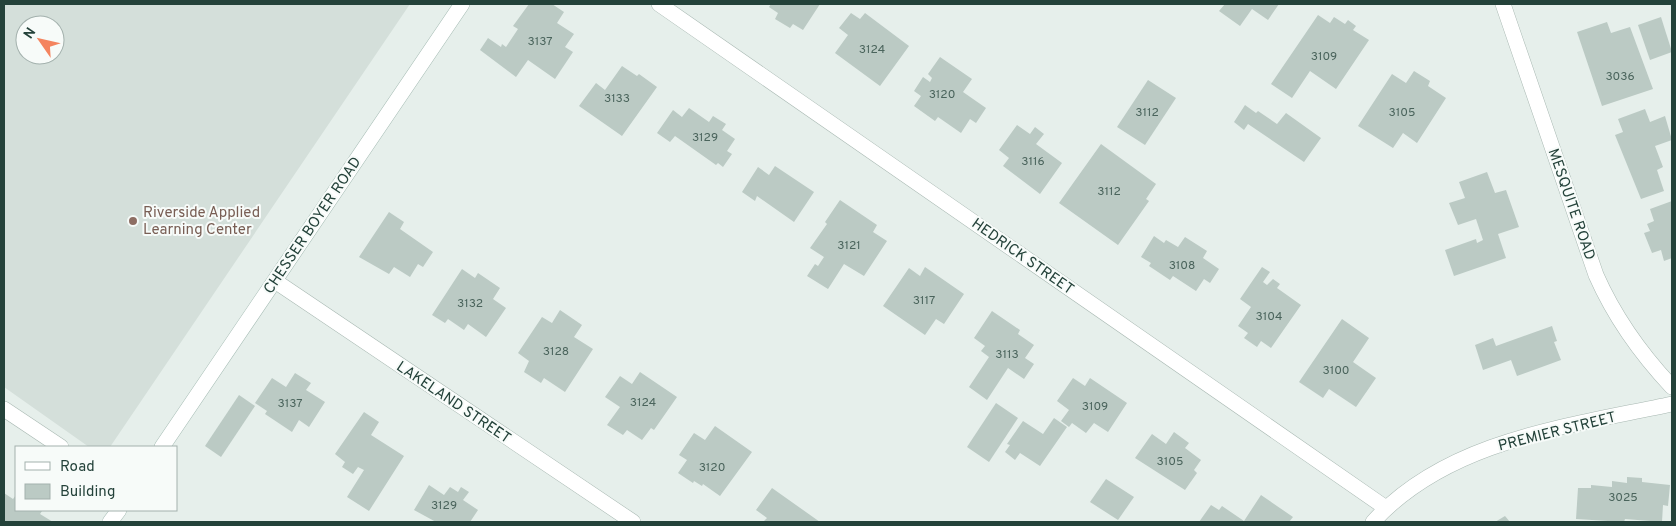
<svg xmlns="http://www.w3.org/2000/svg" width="1676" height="526" font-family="Overpass,sans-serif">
	<rect width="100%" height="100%" fill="#e6efeb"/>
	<path fill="#d4dfda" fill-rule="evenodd" d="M4,4H410L110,447H89L4,387ZM25,25H55V55H25Z"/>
	<g fill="#bbcac4">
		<path d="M529,4H552L564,12L557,23L574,34L565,47L573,52L555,79L528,60L516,77L480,50L488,38L501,47L502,44L506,47L518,29L513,26Z"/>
		<path d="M771,4H820L803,30L793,24L790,28L775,19L778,13L769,7Z"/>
		<path d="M1225,4H1279L1268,20L1252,9L1240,26L1219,11Z"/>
		<path d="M851,13L860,19L865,13L909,46L880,86L835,53L848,35L839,28Z"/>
		<path d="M1318,15L1330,23L1334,17L1345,24L1348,20L1356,26L1353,30L1369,40L1336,89L1310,71L1292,98L1271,84Z"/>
		<path d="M1661,17L1672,52L1650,60L1638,25Z"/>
		<path d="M1607,22L1611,33L1630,27L1653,89L1602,106L1577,32Z"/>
		<path d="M940,57L972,79L963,92L986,108L976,123L970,119L961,133L938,117L935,121L914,106L921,96L914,91L923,77L930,82L932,78L928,74Z"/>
		<path d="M622,66L637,76L639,74L657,87L622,136L579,106L596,83L605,90Z"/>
		<path d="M1414,71L1430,81L1428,86L1446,98L1417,143L1403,133L1393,148L1358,126L1392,74L1406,83Z"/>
		<path d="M1148,80L1176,98L1145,145L1117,127Z"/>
		<path d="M1245,105L1256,113L1258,111L1277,124L1286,113L1321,138L1304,162L1248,124L1244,130L1234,122Z"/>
		<path d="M689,108L709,122L713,116L726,124L722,130L735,139L727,151L732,154L723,167L718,163L716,165L675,136L670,142L657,133L673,110L682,117Z"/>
		<path d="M1645,109L1650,122L1665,116L1672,140L1655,146L1663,167L1657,170L1664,191L1641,199L1615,135L1623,132L1618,119Z"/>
		<path d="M1017,125L1030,134L1035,127L1044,134L1036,144L1062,163L1040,194L1003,166L1009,158L999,150Z"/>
		<path d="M1101,144L1156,184L1146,199L1149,201L1118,245L1059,203Z"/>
		<path d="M775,166L814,192L794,222L757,196L755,201L742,192L758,167L769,175Z"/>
		<path d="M1487,172L1495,193L1506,190L1519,227L1498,234L1506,258L1454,276L1445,250L1476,239L1477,243L1483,240L1476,219L1458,225L1449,203L1465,198L1459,182Z"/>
		<path d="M840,200L877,225L873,232L887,241L864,276L844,264L828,289L807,276L815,264L818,266L824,257L810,248L827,224L825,222Z"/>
		<path d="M1672,201V258L1664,261L1661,250L1652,253L1644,233L1650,231L1647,224L1654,221L1650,209Z"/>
		<path d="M389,212L404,222L400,229L433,252L423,267L418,264L410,277L394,267L389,274L359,257Z"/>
		<path d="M1154,236L1164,243L1166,240L1178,247L1185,237L1207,251L1203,258L1219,269L1210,283L1204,279L1196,291L1173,276L1170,280L1149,266L1151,263L1141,257Z"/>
		<path d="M925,267L964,294L944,324L936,319L925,335L883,306L909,268L920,276Z"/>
		<path d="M1262,267L1270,272L1263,282L1267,285L1273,279L1280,284L1277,288L1301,305L1271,348L1261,341L1257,347L1244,338L1248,333L1238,326L1251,307L1240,299Z"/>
		<path d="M462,269L475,278L478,273L500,288L493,299L506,308L486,337L468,324L464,330L448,319L445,323L432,315Z"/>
		<path d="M560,310L582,325L574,337L593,349L565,392L544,378L541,383L524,372L529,361L518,353L542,317L552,323Z"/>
		<path d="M992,311L1020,330L1018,334L1034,345L1025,358L1034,364L1024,379L1008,368L987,400L969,387L989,357L981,351L985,346L974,338Z"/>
		<path d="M1342,319L1369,338L1353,362L1376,378L1356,407L1329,389L1323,398L1299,382Z"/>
		<path d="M1552,326L1557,341L1554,342L1561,360L1517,376L1511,360L1483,370L1475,345L1493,338L1496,346Z"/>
		<path d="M640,372L677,397L654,430L651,428L642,440L627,430L623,435L607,425L620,407L605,397L620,376L632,384Z"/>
		<path d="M295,373L311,383L306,390L325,402L309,427L299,420L292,432L265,414L267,411L255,403L272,378L286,387Z"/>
		<path d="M1073,378L1085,386L1090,378L1127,403L1108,432L1094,423L1086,433L1072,423L1069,427L1061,421L1069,410L1057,401Z"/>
		<path d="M239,395L255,406L221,457L205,446Z"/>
		<path d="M996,403L1018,418L989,462L967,447Z"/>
		<path d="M364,412L379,422L371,435L404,456L369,511L347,497L364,470L358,467L353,474L342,467L345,462L335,454Z"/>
		<path d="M1054,418L1067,427L1040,466L1020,453L1015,460L1005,452L1010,445L1007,444L1023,421L1043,434Z"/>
		<path d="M715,426L752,452L720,496L703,484L702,486L694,481L693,483L678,473L687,460L679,455L694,433L705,440Z"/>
		<path d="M1174,432L1189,443L1185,448L1201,460L1194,470L1197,473L1185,490L1135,458L1152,434L1166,444Z"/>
		<path d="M1627,477L1642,478V482L1670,485L1668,506L1663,505L1662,522L1625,519L1624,522L1576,519L1578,488H1591V485L1612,487V481L1627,483Z"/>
		<path d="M1106,479L1134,497L1118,520L1090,502Z"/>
		<path d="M429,485L444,495L450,487L458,492L461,487L469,492L463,500L478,510L470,522H436L414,510Z"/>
		<path d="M772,488L820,522H763L767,518L756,510Z"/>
		<path d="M4,493L13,499L16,495V510H40L42,511L40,514L53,522H4Z"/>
		<path d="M1261,495L1293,517L1289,522H1199L1211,505L1219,510L1222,506L1244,521Z"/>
		<path d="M1505,516L1510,522H1495Z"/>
	</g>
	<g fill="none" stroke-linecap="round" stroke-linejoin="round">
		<g stroke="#a8b8b2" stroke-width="16">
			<g id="street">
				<path d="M659,4L1386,508"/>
				<path d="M1503,4L1596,275C1615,318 1640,353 1672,387"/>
				<path d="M275,281L633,522"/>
				<path d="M4,409L61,447"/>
				<path d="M1373,522C1447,440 1570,426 1672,404"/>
			</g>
		</g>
		<g stroke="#a4bbb3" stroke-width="16">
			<g id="secondary">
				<path d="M162,447L462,4"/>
				<path d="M110,522L119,510"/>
			</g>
		</g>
		<use href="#street" stroke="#fff" stroke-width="15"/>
		<use href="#secondary" stroke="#fff" stroke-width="15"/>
	</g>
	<circle fill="#8d6e63" stroke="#f7fbf9" stroke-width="2" cx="133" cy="221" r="5"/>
	<g text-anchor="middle" stroke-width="4" stroke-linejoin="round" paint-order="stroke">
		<g font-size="12" fill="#4a645c">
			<text x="540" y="45">3137</text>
			<text x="872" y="53">3124</text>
			<text x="1324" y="60">3109</text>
			<text x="1620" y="80">3036</text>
			<text x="942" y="98">3120</text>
			<text x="617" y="102">3133</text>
			<text x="1147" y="116">3112</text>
			<text x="1402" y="116">3105</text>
			<text x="705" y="141">3129</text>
			<text x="1033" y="165">3116</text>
			<text x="1109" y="195">3112</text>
			<text x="849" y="249">3121</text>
			<text x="1182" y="269">3108</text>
			<text x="924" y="304">3117</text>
			<text x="470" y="307">3132</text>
			<text x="1269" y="320">3104</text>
			<text x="556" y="355">3128</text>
			<text x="1007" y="358">3113</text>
			<text x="1336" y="374">3100</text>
			<text x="643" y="406">3124</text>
			<text x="290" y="407">3137</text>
			<text x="1095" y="410">3109</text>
			<text x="1170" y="465">3105</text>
			<text x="712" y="471">3120</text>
			<text x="1623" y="501">3025</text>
			<text x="444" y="509">3129</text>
		</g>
		<g font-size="15" fill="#24423a" stroke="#f7fbf9">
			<text transform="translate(1572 204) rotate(71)" y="5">MESQUITE ROAD</text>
			<text transform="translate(312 225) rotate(-56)" y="5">CHESSER BOYER ROAD</text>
			<text transform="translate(1023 256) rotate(35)" y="5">HEDRICK STREET</text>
			<text transform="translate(454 402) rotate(34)" y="5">LAKELAND STREET</text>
			<text transform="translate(1557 431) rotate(-14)" y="5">PREMIER STREET</text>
		</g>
		<g font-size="15" fill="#785e54" stroke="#f7fbf9" text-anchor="start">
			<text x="143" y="217">Riverside Applied<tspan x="143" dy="17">Learning Center</tspan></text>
		</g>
	</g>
	<rect width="1676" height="526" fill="none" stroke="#24423a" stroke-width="10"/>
	<rect x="15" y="446" width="162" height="65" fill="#f7fbf9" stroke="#a3b1ad"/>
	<rect x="25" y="462" width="25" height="8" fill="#ffffff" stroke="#a3b1ad"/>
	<text x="60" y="471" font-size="15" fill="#24423a">Road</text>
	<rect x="25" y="484" width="25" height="15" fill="#bbcac4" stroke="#a3b1ad"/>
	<text x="60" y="496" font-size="15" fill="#24423a">Building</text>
	<g transform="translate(40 40) rotate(304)"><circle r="24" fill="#f7fbf9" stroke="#a3b1ad"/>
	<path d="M0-4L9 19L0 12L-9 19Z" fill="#f4845f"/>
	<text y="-8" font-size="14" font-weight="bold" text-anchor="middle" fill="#24423a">N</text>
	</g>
</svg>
